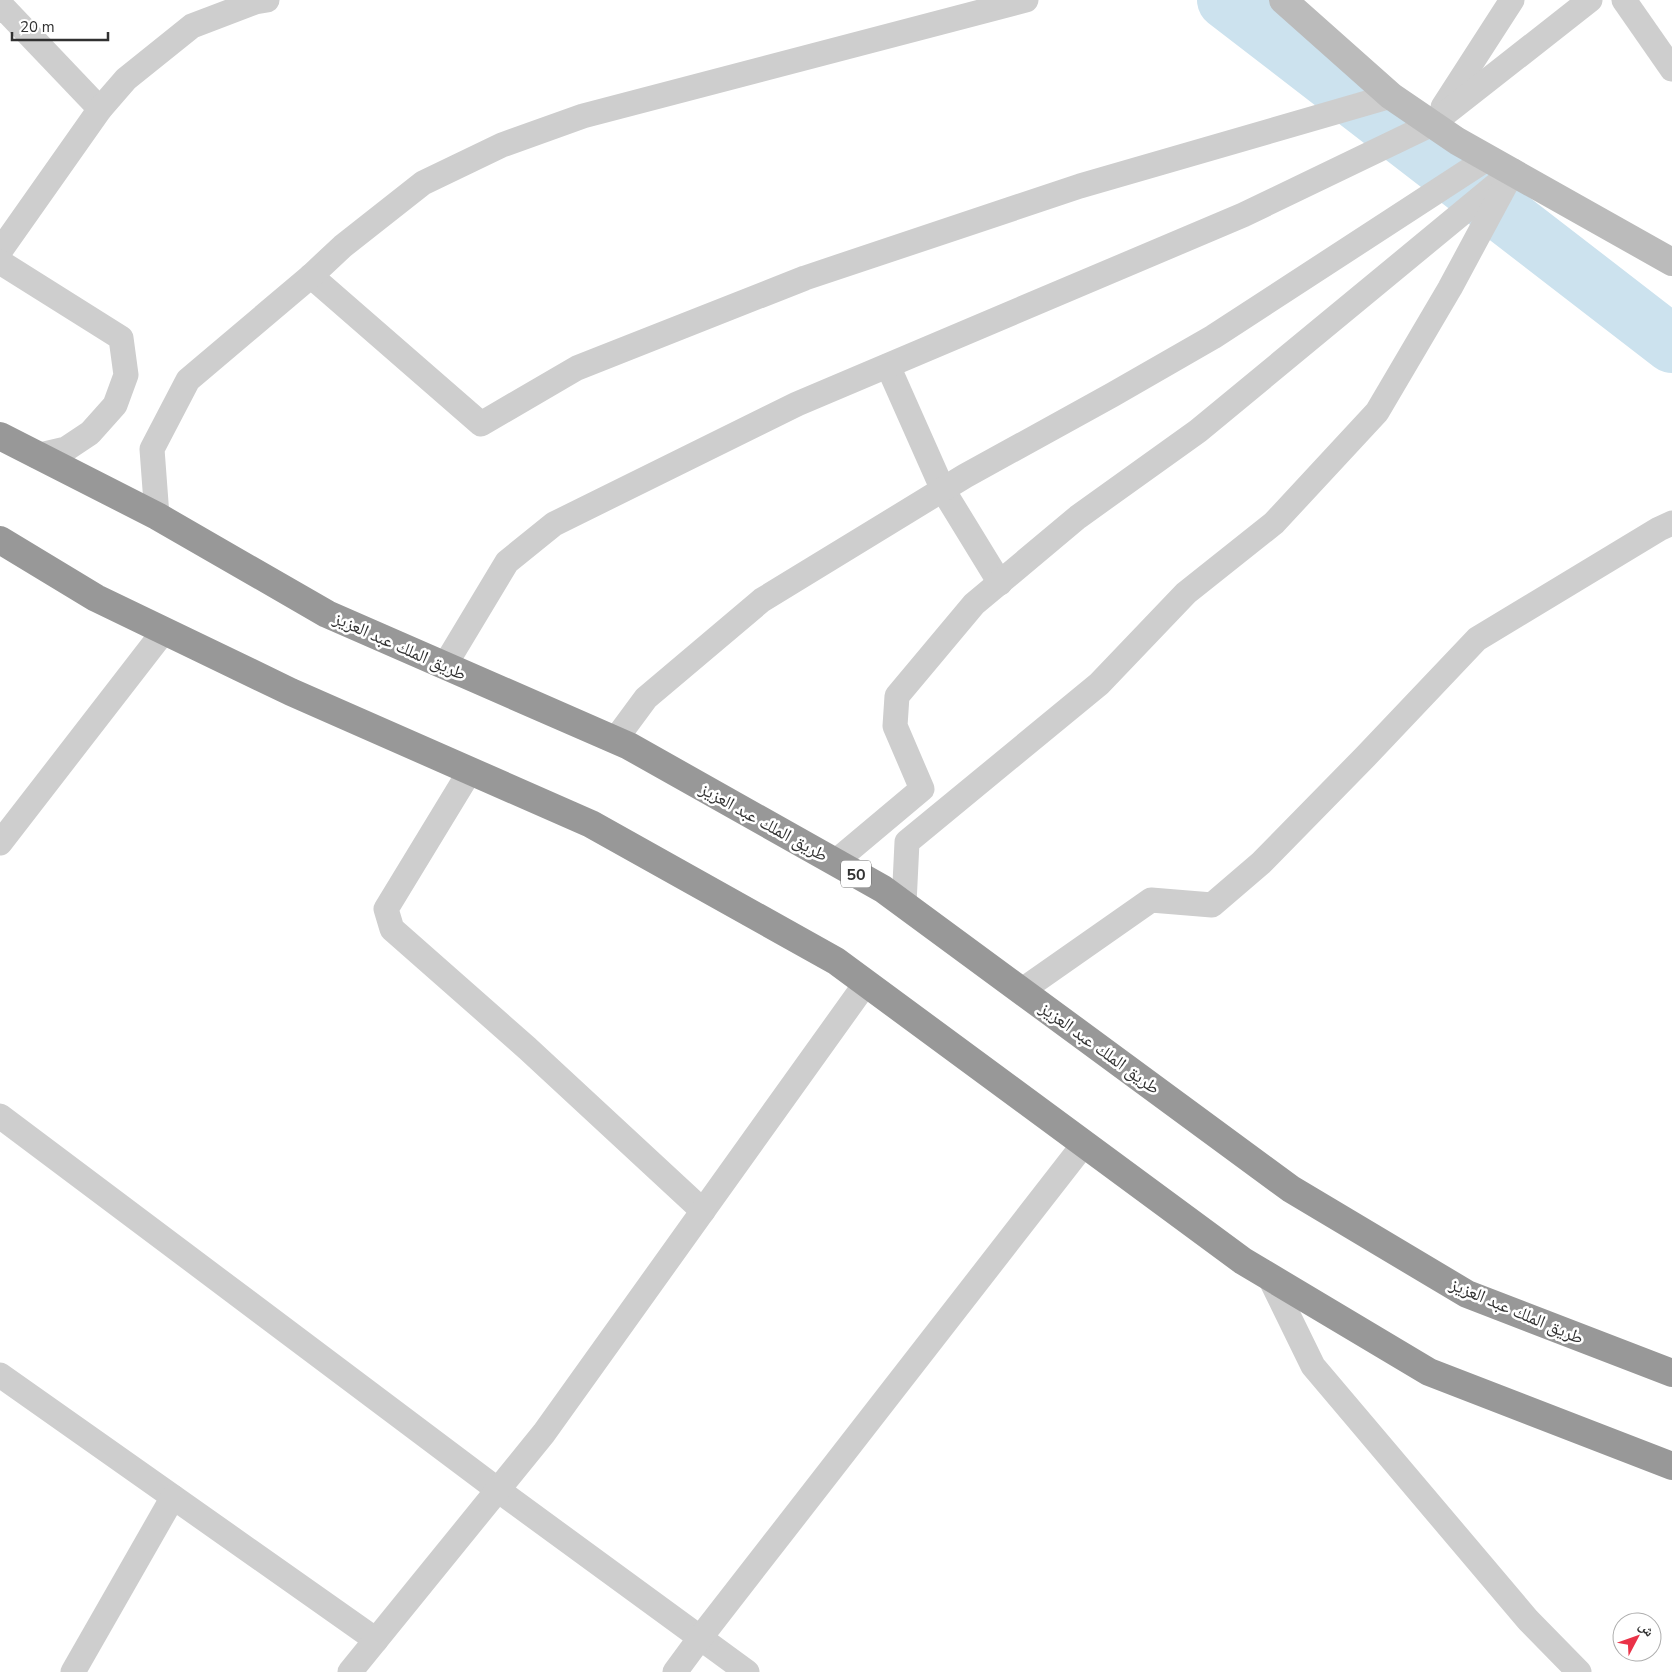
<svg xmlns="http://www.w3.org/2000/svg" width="1672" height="1672" font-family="'Nunito Sans','Noto Naskh Arabic',sans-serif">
	<rect width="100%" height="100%" fill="#fff"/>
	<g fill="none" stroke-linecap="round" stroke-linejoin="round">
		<path stroke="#cce2ee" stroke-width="58" d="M1226,0L1672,344"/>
		<g stroke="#cecece" stroke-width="25">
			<path d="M1624,0L1672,69"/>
			<path d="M0,4L100,109"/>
			<path d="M1443,107L1512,0"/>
			<path d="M0,251L100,109L126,79L192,26L255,2L267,0"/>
			<path d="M0,262L121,338L126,375L115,405L90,433L66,449L36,456"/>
			<path d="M311,276L481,424L577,368L805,278L1080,186L1391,96"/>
			<path d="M888,366L943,490L1000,583"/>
			<path d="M157,516L152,449L188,380L311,276L343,246L423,183L502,145L583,116L1026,0"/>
			<path d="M445,665L507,562L554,524L797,404L1243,215L1432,124L1590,0"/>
			<path d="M615,740L646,698L762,600L965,476L1112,395L1213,337L1488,158"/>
			<path d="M470,771L386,909L392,929L527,1048L703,1211"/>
			<path d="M0,843L164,631"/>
			<path d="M835,862L922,789L895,726L897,696L974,604L1078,517L1198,431L1513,171"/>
			<path d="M904,904L907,842L1099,684L1186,593L1274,523L1377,412L1450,288L1507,182"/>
			<path d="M1021,991L1151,900L1212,905L1261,863L1365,757L1477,639L1659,529L1672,523"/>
			<path d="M0,1116L498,1490L747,1672"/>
			<path d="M1269,1276L1313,1366L1528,1620L1579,1672"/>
			<path d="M0,1375L376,1640"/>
			<path d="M73,1672L173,1497"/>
			<path d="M350,1672L544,1433L866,983"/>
			<path d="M675,1672L700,1638L1084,1144"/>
		</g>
		<path stroke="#bbb" stroke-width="28" d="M1283,0L1391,96L1457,141L1672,262"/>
		<g stroke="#989898" stroke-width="28">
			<path d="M0,436L157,516L327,614L629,746L883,889L1291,1189L1467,1294L1672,1373"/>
			<path d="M0,540L96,598L291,692L591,824L836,961L1243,1261L1429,1372L1672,1466"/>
		</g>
	</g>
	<g text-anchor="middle" stroke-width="5" stroke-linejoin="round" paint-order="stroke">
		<rect fill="#fff" stroke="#6f6f6f" stroke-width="1" x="841" y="860.5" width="30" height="27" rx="4"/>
		<g font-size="16" font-weight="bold" fill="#313131">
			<text x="856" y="880">50</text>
		</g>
		<g font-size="18" fill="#313131" stroke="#fff">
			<text transform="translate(400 646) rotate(24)" y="6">طريق الملك عبد العزيز</text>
			<text transform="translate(764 822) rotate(29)" y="6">طريق الملك عبد العزيز</text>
			<text transform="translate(1100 1048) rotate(36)" y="6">طريق الملك عبد العزيز</text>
			<text transform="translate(1517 1311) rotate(23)" y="6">طريق الملك عبد العزيز</text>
		</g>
	</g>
	<g transform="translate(1637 1637) rotate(49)"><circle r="24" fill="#ffffff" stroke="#adadad"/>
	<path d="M0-4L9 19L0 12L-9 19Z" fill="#ea3248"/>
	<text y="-8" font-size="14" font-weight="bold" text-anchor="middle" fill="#313131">ش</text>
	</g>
	<path d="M12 32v8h96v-8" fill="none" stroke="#313131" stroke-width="2.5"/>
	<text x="20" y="32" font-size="15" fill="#313131" stroke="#ffffff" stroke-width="4" paint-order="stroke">20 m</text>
</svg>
